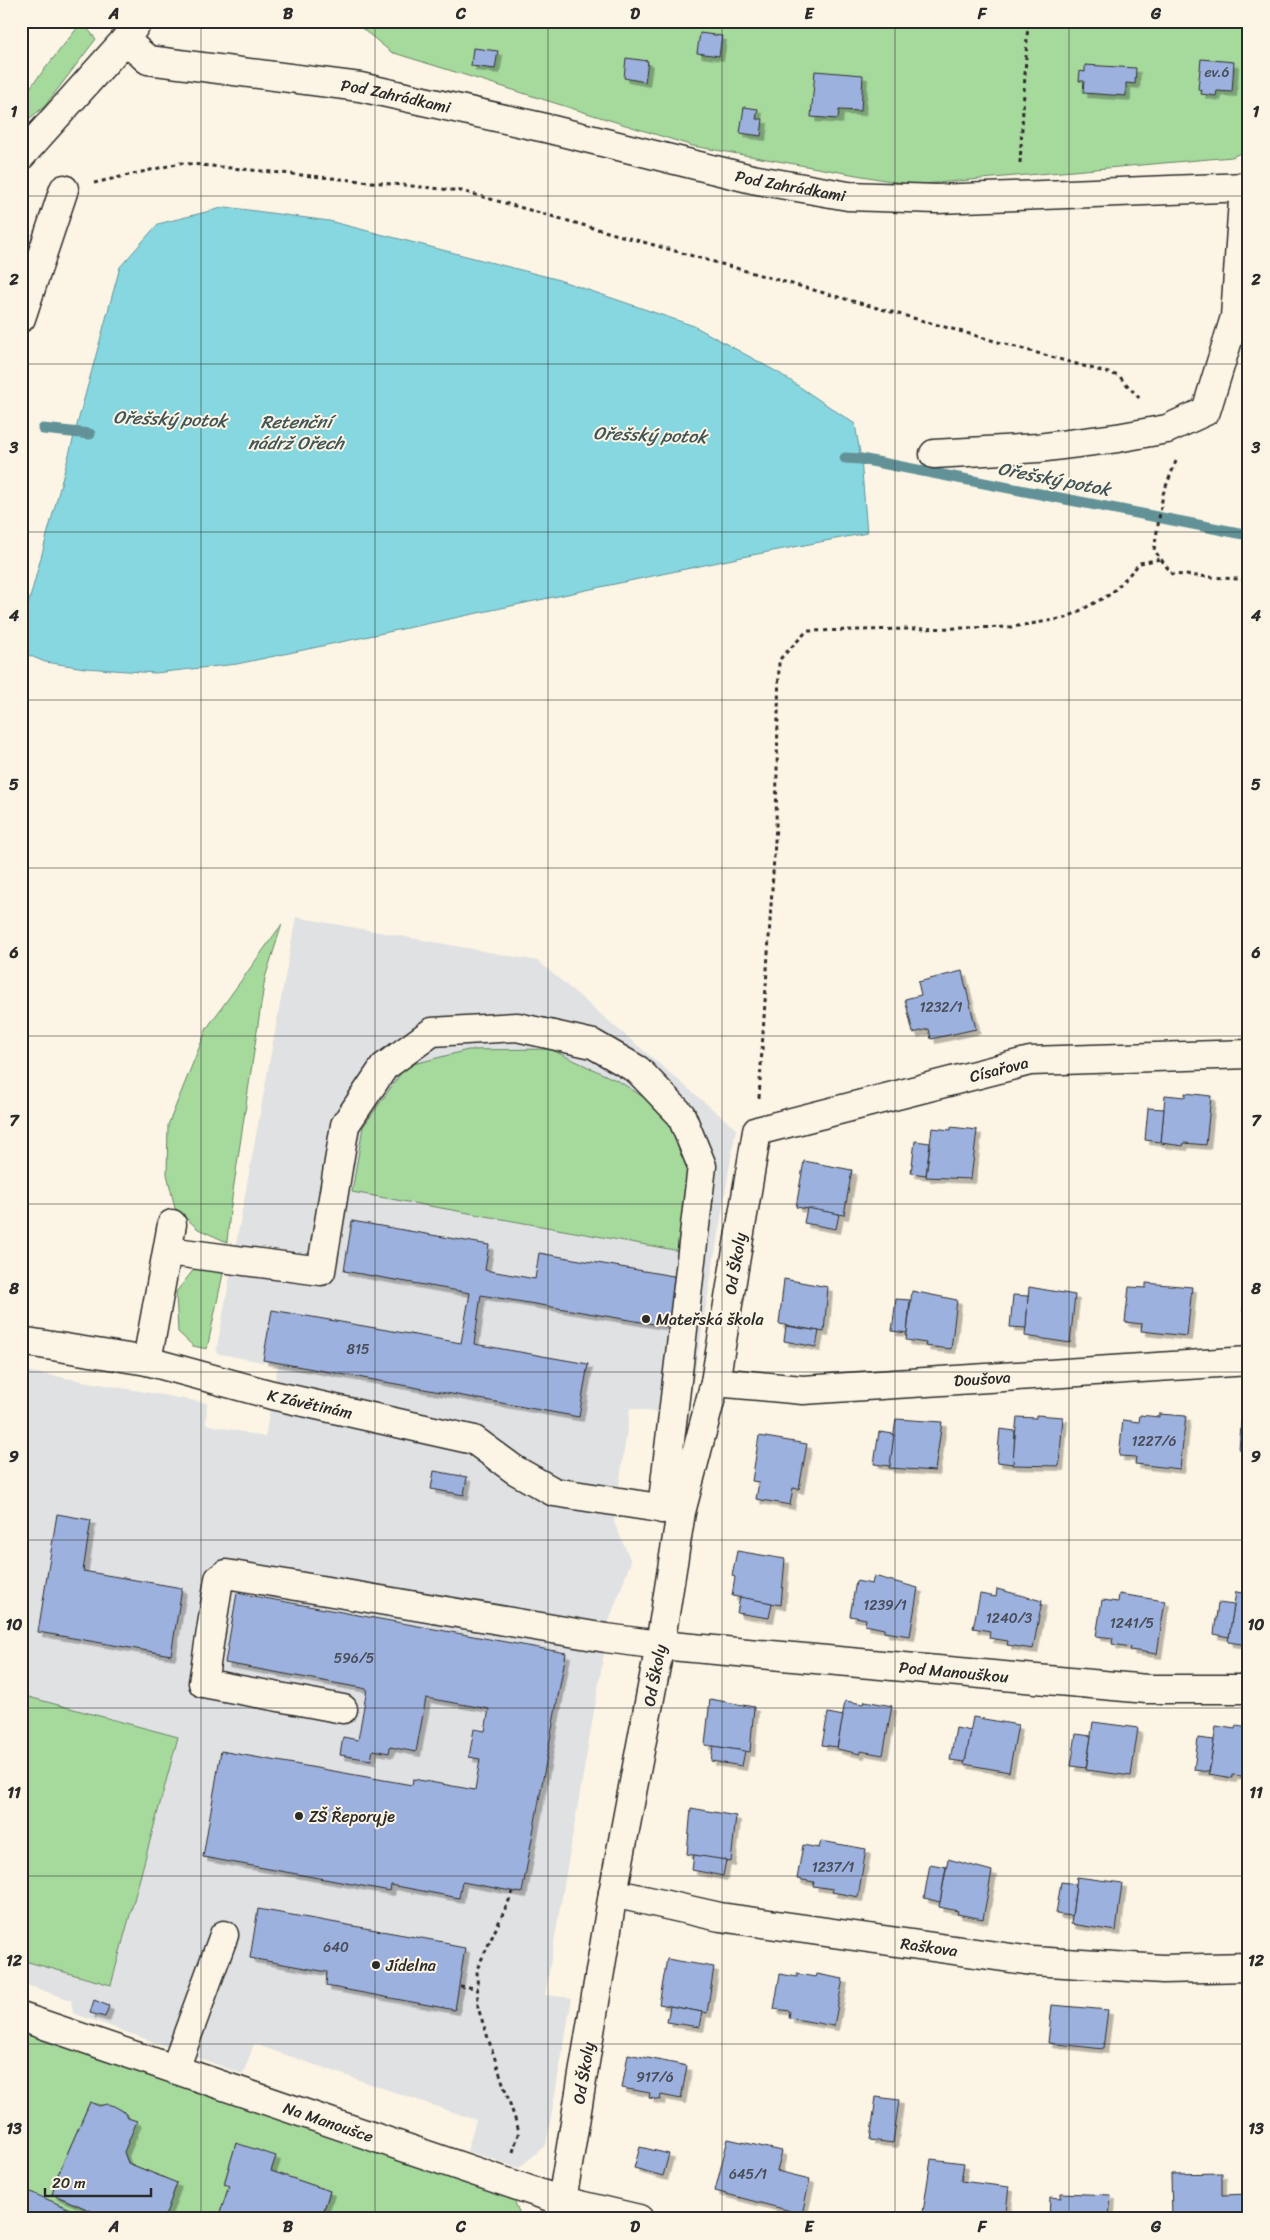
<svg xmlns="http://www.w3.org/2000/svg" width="1270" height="2240" font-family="Sriracha,sans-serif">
	<defs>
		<filter id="shadow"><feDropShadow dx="4.5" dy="4.5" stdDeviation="0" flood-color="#0004"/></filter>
	</defs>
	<rect width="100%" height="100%" fill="#fcf5e5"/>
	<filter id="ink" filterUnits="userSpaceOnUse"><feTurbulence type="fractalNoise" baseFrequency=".02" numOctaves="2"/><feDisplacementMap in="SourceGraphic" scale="10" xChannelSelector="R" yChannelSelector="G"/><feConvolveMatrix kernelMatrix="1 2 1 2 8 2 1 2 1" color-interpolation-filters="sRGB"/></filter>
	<g filter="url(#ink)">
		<path fill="#e0e1e3" d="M296,917L538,961L736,1129L687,1418L630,1408L614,1522L631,1561L608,1624L605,1648L545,1995L572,1998L546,2145L519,2168L467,2151L476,2120L254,2044L243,2074L73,2013L71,2000L21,1983V1370L207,1403L206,1424L265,1437L278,1365L216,1353Z"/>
		<g fill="#a6da9d" stroke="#688264">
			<path d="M353,21H1249V149L1232,157L913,185L693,146L391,52Z"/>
			<path d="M82,22L96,39L44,107L21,125V99Z"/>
			<path d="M282,924L265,978L230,1211L227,1242L198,1229L175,1208L167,1174L168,1125L207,1028Z"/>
			<path d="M550,1049L620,1082L665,1111L693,1178L680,1251L352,1192L363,1127L406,1066L468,1050Z"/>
			<path d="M195,1268L224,1269L207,1349L193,1346L178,1332L176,1292Z"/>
			<path d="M21,1695L178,1737L111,1985L21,1960Z"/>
			<path d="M21,2029L514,2200L522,2219H321L330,2191L271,2171L236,2144L224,2184L229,2186L218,2219H164L176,2183L128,2163L124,2152L128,2116C114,2102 105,2108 90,2102L52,2188L54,2189L52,2194L110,2219H93L21,2189Z"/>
		</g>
		<path fill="#87d7e1" stroke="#629298" d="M226,207L329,221L556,279L694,326L779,373L855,424L861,459L867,533L747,556L237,664L155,673L85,668L45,662L21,652V631L120,267L158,224Z"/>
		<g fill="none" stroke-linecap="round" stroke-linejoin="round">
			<g stroke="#629298" stroke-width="11">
				<path d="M43,429L90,434"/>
				<path d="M845,458L861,459L1249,535"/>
			</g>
		</g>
		<g fill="#9db1df" stroke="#2b2b2b" filter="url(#shadow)">
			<path d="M700,33L722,36L719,56L697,53Z"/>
			<path d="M473,48L498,51L495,69L471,66Z"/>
			<path d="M626,58L648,61L645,82L624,78Z"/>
			<path d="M1201,59L1234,62L1232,92L1217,91L1216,96L1201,94L1202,90L1198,89Z"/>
			<path d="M1085,65L1136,68L1135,84L1126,83V96L1083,93L1084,81H1079L1080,71L1085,72Z"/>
			<path d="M815,71L863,75L861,111L839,110L838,119L811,117Z"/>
			<path d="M744,107L758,109L756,119H763L761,136L740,133Z"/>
			<path d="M962,971L976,1029L931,1039L929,1029L913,1033L905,999L921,995L918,982Z"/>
			<path d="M1185,1093L1211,1096L1206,1145L1184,1143L1183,1146L1161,1143L1165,1095L1185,1097Z"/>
			<path d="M1148,1108L1164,1109L1161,1142L1145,1140Z"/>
			<path d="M951,1127L977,1130L971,1179L926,1177L932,1128L951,1130Z"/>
			<path d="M915,1141L930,1143L926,1175L911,1173Z"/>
			<path d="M804,1161L852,1170L844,1215L796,1207Z"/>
			<path d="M807,1208L839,1214L836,1229L804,1223Z"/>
			<path d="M352,1221L489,1245L485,1270L535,1279L539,1253L679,1277L671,1327L481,1295L474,1344L588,1364L579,1417L263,1360L272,1310L461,1343L470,1293L344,1271Z"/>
			<path d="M1246,1277H1249V1312H1243Z"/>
			<path d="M784,1279L828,1287L824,1332L779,1324Z"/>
			<path d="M1146,1283L1192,1287L1187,1336L1141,1331L1142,1324L1125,1322L1129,1287L1146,1288Z"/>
			<path d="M1029,1287L1075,1295L1070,1343L1025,1336Z"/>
			<path d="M912,1291L957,1300L951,1349L925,1346L926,1343L906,1340Z"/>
			<path d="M1013,1295L1028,1296L1026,1328L1010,1327Z"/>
			<path d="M896,1299L910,1300L907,1333L892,1331Z"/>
			<path d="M786,1326L819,1331L816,1347L784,1341Z"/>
			<path d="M1159,1414L1186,1416L1180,1469L1135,1464L1136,1457L1119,1456L1123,1420L1139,1422L1140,1415L1159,1417Z"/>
			<path d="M1242,1414H1249V1450L1239,1449Z"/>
			<path d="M1036,1415L1063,1417L1059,1466L1012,1465L1017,1417L1036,1418Z"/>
			<path d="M896,1419L942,1422L935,1471L889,1468Z"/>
			<path d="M1000,1429L1015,1431L1013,1464L997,1462Z"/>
			<path d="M879,1432L894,1434L890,1466L874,1464Z"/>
			<path d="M759,1436L807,1444L799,1489L793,1488L790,1505L756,1499L759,1482L752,1481Z"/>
			<path d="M434,1471L467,1477L464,1495L431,1489Z"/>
			<path d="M57,1514L91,1520L83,1571L182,1588L171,1655L38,1632Z"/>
			<path d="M737,1551L785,1559L781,1605L732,1596L735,1577L732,1576Z"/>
			<path d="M874,1576L918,1588L910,1636L884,1632V1629L865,1625L866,1619L850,1616L856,1581L872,1584Z"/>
			<path d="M997,1589L1042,1601L1033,1649L1007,1645L1008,1641L989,1638L990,1631L973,1628L980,1594L996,1597Z"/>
			<path d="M1236,1592L1249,1594V1649L1248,1645L1228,1642Z"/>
			<path d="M237,1593L566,1653L522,1893L462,1882L459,1898L391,1885L390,1891L203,1857L221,1751L412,1785L413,1779L475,1790L480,1759L469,1757L474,1729L485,1731L489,1709L426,1698L416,1752L390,1747L389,1753L373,1750L371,1760L340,1755L343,1737L358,1740L367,1689L225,1663Z"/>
			<path d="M1119,1594L1165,1601L1157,1654L1130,1650L1131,1647L1112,1644L1113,1638L1096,1636L1102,1600L1118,1602Z"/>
			<path d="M740,1597L772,1603L769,1618L737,1613Z"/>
			<path d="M1218,1603L1234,1605L1229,1637L1214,1634Z"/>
			<path d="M710,1699L754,1707L750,1752L705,1745Z"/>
			<path d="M845,1701L864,1704L865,1701L892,1706L883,1755L860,1751V1754L837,1749Z"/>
			<path d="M828,1713L843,1716L837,1747L822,1745Z"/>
			<path d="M973,1717L1018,1725L1009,1772L964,1764Z"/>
			<path d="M1093,1722L1138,1728L1131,1776L1086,1770Z"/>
			<path d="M1236,1725L1249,1727V1777L1232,1775V1778L1209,1774L1216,1726L1235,1729Z"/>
			<path d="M956,1728L971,1731L965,1762L950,1760Z"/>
			<path d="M1076,1734L1091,1736L1086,1768L1071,1766Z"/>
			<path d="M1198,1738L1214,1740L1209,1772L1194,1770Z"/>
			<path d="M713,1746L745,1751L742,1766L711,1761Z"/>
			<path d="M691,1808L736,1816L731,1862L687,1854Z"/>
			<path d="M821,1841L866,1849L858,1897L832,1892L833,1889L813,1886L814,1882L797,1879L803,1845L819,1848Z"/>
			<path d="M694,1855L726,1860L723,1876L692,1870Z"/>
			<path d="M948,1859L992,1871L983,1919L957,1914L958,1911L939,1907Z"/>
			<path d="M930,1864L946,1867L940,1902L924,1898Z"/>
			<path d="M1077,1877L1122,1883L1116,1931L1071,1924Z"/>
			<path d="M1061,1882L1076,1884L1072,1916L1056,1914Z"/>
			<path d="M258,1909L449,1943V1945L465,1948L455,2010L326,1986L327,1972L250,1958Z"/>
			<path d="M667,1959L714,1967L707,2013L659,2004Z"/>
			<path d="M780,1974L797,1977V1974L816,1977L817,1974L843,1979L834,2026L789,2018L790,2011L774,2009Z"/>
			<path d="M94,2000L109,2006L105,2017L90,2013Z"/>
			<path d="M1052,2005L1108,2010L1103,2049L1048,2043Z"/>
			<path d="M670,2006L702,2012L699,2027L667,2022Z"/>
			<path d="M628,2054L687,2066L681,2099L661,2095L660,2100L649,2098L650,2093L622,2088Z"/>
			<path d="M876,2097L899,2100L893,2143L870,2140Z"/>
			<path d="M90,2102L99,2106L107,2104L114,2106L123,2111L128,2118L137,2121L124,2152L128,2163L177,2183L164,2219H110L52,2194L54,2189L52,2188Z"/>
			<path d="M728,2139L782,2151L777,2171L810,2179L802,2214L715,2191Z"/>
			<path d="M236,2143L276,2156L271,2171L330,2191L321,2219H218L229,2186L224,2184Z"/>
			<path d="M640,2147L669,2154L663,2176L634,2168Z"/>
			<path d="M931,2159L964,2163L961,2181L1009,2187L1005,2219H922Z"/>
			<path d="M1222,2173V2195L1249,2194V2219H1172L1171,2174Z"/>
			<path d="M21,2188L93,2219H21Z"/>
			<path d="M1061,2193L1111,2195L1109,2219H1049L1050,2197L1061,2198Z"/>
		</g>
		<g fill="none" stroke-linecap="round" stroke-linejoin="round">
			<g stroke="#2b2b2b" stroke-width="31">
				<g id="minor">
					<path id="s1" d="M125,40L148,60L360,87L541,127L752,179L848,196L937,199L1247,187L1243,200L1235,317L1206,411L1167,429L1117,438L1038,448L934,454"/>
					<path d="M21,156L125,40L138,21"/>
					<path d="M21,318L64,189"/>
					<path d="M168,1251L321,1271L345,1125L384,1067L432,1032L517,1027L593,1044L638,1070L681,1115L702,1166L662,1509"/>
					<path id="s2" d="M21,1341L147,1361L272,1395L474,1440L515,1470L554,1492L679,1511"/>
					<path d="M147,1361L172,1224"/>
					<path id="s3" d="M715,1382L803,1390L1249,1361"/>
					<path id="s4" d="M343,1709L203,1683L219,1579L226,1574L606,1638L660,1645L1147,1689H1249"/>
					<path id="s5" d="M613,1893L720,1917L1032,1961L1163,1969L1249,1967"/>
					<path id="s6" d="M21,2017L562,2201L639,2219"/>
					<path d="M175,2069L224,1935"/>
					<path id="s7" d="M559,2219L613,1893L660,1645L681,1512L715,1382L757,1131L1030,1061L1249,1054"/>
				</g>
			</g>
			<g stroke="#2b2b2b" stroke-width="3" stroke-dasharray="4 4" stroke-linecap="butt">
				<path d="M1020,163L1028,21"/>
				<path d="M94,183L181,163L462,191L1119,376L1141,400"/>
				<path d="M1176,461L1163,494L1154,550L1172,574L1249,580"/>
				<path d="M759,1098L776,825L779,660L807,631L1012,627L1066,618L1111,594L1140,563L1161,559"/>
				<path d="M460,1986L477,1988"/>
				<path d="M513,2152L519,2131L478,2008L477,1969L513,1892"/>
			</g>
			<use href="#minor" stroke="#fcf5e5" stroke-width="28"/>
		</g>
	</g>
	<path fill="none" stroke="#2b2b2b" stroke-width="1" stroke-opacity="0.55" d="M201,21V2219M375,21V2219M548,21V2219M722,21V2219M895,21V2219M1069,21V2219M21,196H1249M21,364H1249M21,532H1249M21,700H1249M21,868H1249M21,1036H1249M21,1204H1249M21,1372H1249M21,1540H1249M21,1708H1249M21,1876H1249M21,2044H1249"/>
	<g fill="#2b2b2b" stroke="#fcf5e5" stroke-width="2">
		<circle cx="646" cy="1319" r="5"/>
		<circle cx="299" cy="1816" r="5"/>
		<circle cx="376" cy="1965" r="5"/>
	</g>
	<g text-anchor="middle" stroke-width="4" stroke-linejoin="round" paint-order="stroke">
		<g font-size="14" fill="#484c58">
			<text x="1217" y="77">ev.6</text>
			<text x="941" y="1012">1232/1</text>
			<text x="358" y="1354">815</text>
			<text x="1154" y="1446">1227/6</text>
			<text x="885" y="1610">1239/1</text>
			<text x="1009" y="1623">1240/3</text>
			<text x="1132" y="1628">1241/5</text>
			<text x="354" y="1663">596/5</text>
			<text x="833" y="1872">1237/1</text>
			<text x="336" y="1952">640</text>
			<text x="655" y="2082">917/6</text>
			<text x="748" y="2179">645/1</text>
		</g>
		<g font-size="16" fill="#2b2b2b" stroke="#fcf5e5">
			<text dy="6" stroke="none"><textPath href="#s1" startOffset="281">Pod Zahrádkami</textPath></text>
			<text dy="6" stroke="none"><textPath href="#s1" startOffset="686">Pod Zahrádkami</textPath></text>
			<text dy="6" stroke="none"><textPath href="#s7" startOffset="1356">Císařova</textPath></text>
			<text dy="6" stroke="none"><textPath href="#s7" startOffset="972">Od Školy</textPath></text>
			<text dy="6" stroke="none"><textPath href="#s3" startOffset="268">Doušova</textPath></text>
			<text dy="6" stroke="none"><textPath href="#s2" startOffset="296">K Závětinám</textPath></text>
			<text dy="6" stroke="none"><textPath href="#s4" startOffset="991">Pod Manouškou</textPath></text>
			<text dy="6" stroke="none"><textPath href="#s7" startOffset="552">Od Školy</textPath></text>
			<text dy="6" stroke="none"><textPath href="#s5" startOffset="321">Raškova</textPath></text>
			<text dy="6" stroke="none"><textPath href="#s7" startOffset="148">Od Školy</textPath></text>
			<text dy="6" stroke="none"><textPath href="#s6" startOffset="325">Na Manoušce</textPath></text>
		</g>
		<g font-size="16" fill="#2b2b2b" stroke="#fcf5e5" text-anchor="start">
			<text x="656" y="1325">Mateřská škola</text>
			<text x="309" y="1822">ZŠ Řeporyje</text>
			<text x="386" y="1971">Jídelna</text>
		</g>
		<g font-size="18" font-style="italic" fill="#425658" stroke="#fcf5e5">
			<text transform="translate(170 419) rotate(2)" y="6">Ořešský potok</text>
			<text x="296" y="428">Retenční<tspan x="296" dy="21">nádrž Ořech</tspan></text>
			<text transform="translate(650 435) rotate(2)" y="6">Ořešský potok</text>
			<text transform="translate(1054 479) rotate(11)" y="6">Ořešský potok</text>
		</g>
	</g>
	<rect width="1270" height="2240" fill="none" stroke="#fcf5e5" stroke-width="55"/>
	<path d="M45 2188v8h106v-8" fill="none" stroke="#2b2b2b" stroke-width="2.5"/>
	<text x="52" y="2188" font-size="15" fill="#2b2b2b" stroke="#fcf5e5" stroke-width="4" paint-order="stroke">20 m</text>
	<rect x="28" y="28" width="1214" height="2184" fill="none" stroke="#2b2b2b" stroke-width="2"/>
	<g font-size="16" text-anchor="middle" font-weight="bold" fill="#2b2b2b">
		<text x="114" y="19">A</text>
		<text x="288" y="19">B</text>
		<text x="461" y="19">C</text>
		<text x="635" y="19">D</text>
		<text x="809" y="19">E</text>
		<text x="982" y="19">F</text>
		<text x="1156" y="19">G</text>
		<text x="14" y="117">1</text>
		<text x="1256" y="117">1</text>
		<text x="14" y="285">2</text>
		<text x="1256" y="285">2</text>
		<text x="14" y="453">3</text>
		<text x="1256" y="453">3</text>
		<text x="14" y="621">4</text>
		<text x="1256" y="621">4</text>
		<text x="14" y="790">5</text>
		<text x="1256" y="790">5</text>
		<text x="14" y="958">6</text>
		<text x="1256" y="958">6</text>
		<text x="14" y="1126">7</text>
		<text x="1256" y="1126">7</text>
		<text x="14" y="1294">8</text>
		<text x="1256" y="1294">8</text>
		<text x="14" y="1462">9</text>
		<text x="1256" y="1462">9</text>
		<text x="14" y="1630">10</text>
		<text x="1256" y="1630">10</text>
		<text x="14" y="1798">11</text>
		<text x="1256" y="1798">11</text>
		<text x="14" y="1966">12</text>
		<text x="1256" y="1966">12</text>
		<text x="14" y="2134">13</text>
		<text x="1256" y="2134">13</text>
		<text x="114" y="2232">A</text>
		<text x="288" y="2232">B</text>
		<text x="461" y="2232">C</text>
		<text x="635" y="2232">D</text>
		<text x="809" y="2232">E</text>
		<text x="982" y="2232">F</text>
		<text x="1156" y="2232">G</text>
	</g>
</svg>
